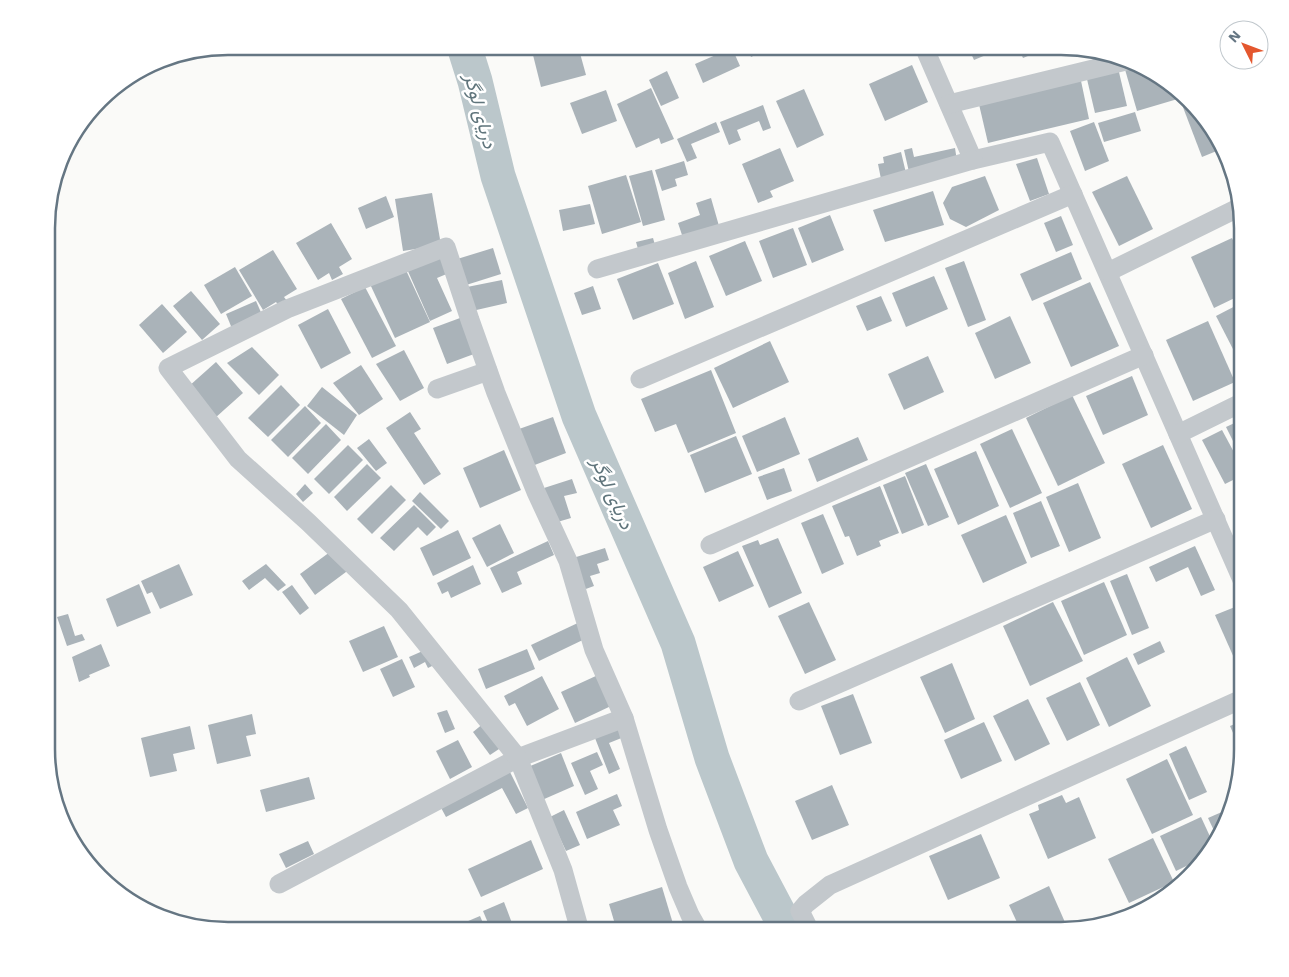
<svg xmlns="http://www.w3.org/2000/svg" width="1289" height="977" font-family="'Work Sans',Vazirmatn,sans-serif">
	<rect width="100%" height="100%" fill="#fafaf8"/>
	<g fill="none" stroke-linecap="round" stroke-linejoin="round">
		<path stroke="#bbc7cb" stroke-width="35" d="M464,46L475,81L498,176L579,416L678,643L712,758L751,861L788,931"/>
	</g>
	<g fill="#aab3b9">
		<path d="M550,46H578L586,75L541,87L532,51Z"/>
		<path d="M747,46H765L766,50L751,57Z"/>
		<path d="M851,47H873L856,56Z"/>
		<path d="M968,47H1005L974,60Z"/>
		<path d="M1018,47H1050L1023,58Z"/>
		<path d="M732,48L740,66L703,83L695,64Z"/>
		<path d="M1089,50L1105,54L1093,60Z"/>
		<path d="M1134,63L1179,90L1181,98L1137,111L1124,66Z"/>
		<path d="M912,65L928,102L885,121L869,84Z"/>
		<path d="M1118,68L1127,106L1095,113L1086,75Z"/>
		<path d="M667,71L679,98L661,106L649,80Z"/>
		<path d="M1080,76L1089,119L988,143L978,100Z"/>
		<path d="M651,88L674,139L661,144L659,138L636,148L617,104Z"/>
		<path d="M804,89L824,135L797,148L776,101Z"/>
		<path d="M606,90L617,121L582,134L570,103Z"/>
		<path d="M1187,99L1224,148L1202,157L1181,102Z"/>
		<path d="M763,105L771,128L763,131L759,121L737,130L741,140L729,145L720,122Z"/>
		<path d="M1135,112L1141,131L1104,142L1098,123Z"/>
		<path d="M716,122L720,132L691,144L697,158L687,162L677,139Z"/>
		<path d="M1094,122L1109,161L1085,171L1070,131Z"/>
		<path d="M780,148L794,181L770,191L773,197L758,203L742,164Z"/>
		<path d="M912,148L914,157L955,148L957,161L909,172L904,150Z"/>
		<path d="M901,152L906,173L881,179L878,164L884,163L883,157Z"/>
		<path d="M1037,158L1049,194L1030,201L1016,164Z"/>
		<path d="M684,161L688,175L675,179L677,186L662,191L655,170Z"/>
		<path d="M652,170L665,220L643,226L629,176Z"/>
		<path d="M626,175L641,222L602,234L588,186Z"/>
		<path d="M985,176L999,210L966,227L950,219L943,203L952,187Z"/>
		<path d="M1127,176L1153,229L1119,246L1092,192Z"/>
		<path d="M933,191L944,225L885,242L873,210Z"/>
		<path d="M432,193L441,245L403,251L395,199Z"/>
		<path d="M386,196L394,217L366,229L358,208Z"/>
		<path d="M711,198L719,226L683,238L678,223L700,215L696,203Z"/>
		<path d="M590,204L595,224L563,231L559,210Z"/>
		<path d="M830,215L844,250L812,263L798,228Z"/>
		<path d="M1061,216L1073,245L1056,252L1044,223Z"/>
		<path d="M331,223L352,259L339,267L343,274L332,280L329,273L318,280L296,243Z"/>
		<path d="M793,228L807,265L773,278L759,241Z"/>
		<path d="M653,238L655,245L638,249L636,242Z"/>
		<path d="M1232,238L1243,261V294L1214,308L1191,257Z"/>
		<path d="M745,241L762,281L726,296L709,256Z"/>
		<path d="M493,248L501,274L463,286L454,260Z"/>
		<path d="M273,250L297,289L284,297L287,301L279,306L276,302L263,310L239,270Z"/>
		<path d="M1071,252L1082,279L1032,301L1020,274Z"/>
		<path d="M441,255L449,273L437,278L452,311L430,321L407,269Z"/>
		<path d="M696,261L714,307L685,319L668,273Z"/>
		<path d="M964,261L986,320L968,327L945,268Z"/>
		<path d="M658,263L674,304L633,320L617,279Z"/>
		<path d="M235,267L252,296L221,314L204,285Z"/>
		<path d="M405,268L430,322L395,338L370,284Z"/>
		<path d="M934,276L948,309L906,327L892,293Z"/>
		<path d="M502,280L507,303L472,311L467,287Z"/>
		<path d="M1090,282L1119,346L1071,367L1043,303Z"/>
		<path d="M593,286L601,309L582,315L574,293Z"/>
		<path d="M365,287L396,346L372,358L341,299Z"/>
		<path d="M191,291L220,324L202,340L173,306Z"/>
		<path d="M881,296L892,321L867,331L856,306Z"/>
		<path d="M256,301L263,317L233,331L226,314Z"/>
		<path d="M1243,302V352L1236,355L1216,316Z"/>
		<path d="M162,304L187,332L163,353L139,325Z"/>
		<path d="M328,309L351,353L321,369L298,325Z"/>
		<path d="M1010,316L1031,363L995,379L975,333Z"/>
		<path d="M460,318L474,354L447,364L433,328Z"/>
		<path d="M1208,321L1235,382L1193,401L1166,340Z"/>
		<path d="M770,341L789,382L733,408L714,368Z"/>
		<path d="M252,347L279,375L259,395L227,363Z"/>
		<path d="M404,350L424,388L400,401L376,364Z"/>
		<path d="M928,356L944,392L904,410L888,374Z"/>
		<path d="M216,362L243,393L215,418L188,387Z"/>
		<path d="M361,365L383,399L359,415L333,383Z"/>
		<path d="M711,370L736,433L688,453L676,424L655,432L641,399Z"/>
		<path d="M1132,376L1148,415L1103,435L1086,396Z"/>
		<path d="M281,385L300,405L268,437L248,418Z"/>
		<path d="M322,387L357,415L344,435L307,406Z"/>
		<path d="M1072,395L1105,463L1058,486L1026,418Z"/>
		<path d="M305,406L321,423L288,457L271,440Z"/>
		<path d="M410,412L421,429L414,433L441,474L424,485L386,428Z"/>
		<path d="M553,417L566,453L532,466L519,429Z"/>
		<path d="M785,417L800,454L757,472L742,436Z"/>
		<path d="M1243,419V461L1226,427Z"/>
		<path d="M326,424L341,440L308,474L292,458Z"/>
		<path d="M1012,429L1042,493L1010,508L980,444Z"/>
		<path d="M1222,430L1243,469V475L1225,484L1202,440Z"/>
		<path d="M736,436L752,474L705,493L690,455Z"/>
		<path d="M858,437L868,460L817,482L808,459Z"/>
		<path d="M369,439L387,463L376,471L357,448Z"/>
		<path d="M348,445L363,460L329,494L314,479Z"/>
		<path d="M1163,445L1192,509L1151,528L1122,464Z"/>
		<path d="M504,450L521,490L480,508L463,468Z"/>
		<path d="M976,451L999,506L958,525L934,469Z"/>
		<path d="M367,464L381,478L347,511L334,497Z"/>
		<path d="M926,464L949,517L928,526L905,473Z"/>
		<path d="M784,468L792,491L767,500L758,477Z"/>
		<path d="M905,476L924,525L902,534L883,485Z"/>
		<path d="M572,479L577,493L564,496L571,518L554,523L544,488Z"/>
		<path d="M1078,483L1101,538L1069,552L1046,497Z"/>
		<path d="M305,484L313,493L303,502L296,494Z"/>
		<path d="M391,485L406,500L372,534L357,519Z"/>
		<path d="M880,486L899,533L879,541L881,546L857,556L849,536L845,537L832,506Z"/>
		<path d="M420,492L449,521L441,529L412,501Z"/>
		<path d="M1041,501L1060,546L1031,558L1013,513Z"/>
		<path d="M414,505L436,527L427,536L418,527L394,551L380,538Z"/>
		<path d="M823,514L844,564L822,574L801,523Z"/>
		<path d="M1006,515L1027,563L983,583L961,535Z"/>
		<path d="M500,524L514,553L487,567L472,538Z"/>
		<path d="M458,530L471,558L433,576L420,548Z"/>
		<path d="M778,538L802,593L769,608L742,546L758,540L760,545Z"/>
		<path d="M548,541L554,555L517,572L522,584L502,593L490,568Z"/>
		<path d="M1195,546L1215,590L1201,596L1188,567L1156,582L1149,567Z"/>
		<path d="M605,548L609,560L597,564L600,573L590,576L594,586L583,590L573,558Z"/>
		<path d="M334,549L350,569L315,595L300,574Z"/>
		<path d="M738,551L754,586L719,602L703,567Z"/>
		<path d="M179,564L193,595L160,609L152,592L147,594L141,581Z"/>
		<path d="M266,564L286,585L278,591L265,578L249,590L242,581Z"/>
		<path d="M473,565L481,584L451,598L448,591L442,594L437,583Z"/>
		<path d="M1127,574L1149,628L1132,635L1110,581Z"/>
		<path d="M1104,582L1127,635L1084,655L1061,601Z"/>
		<path d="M139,584L151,613L117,627L106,599Z"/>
		<path d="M292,585L309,608L300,615L282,592Z"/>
		<path d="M809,602L836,660L805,674L778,616Z"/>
		<path d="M1053,602L1083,661L1030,686L1003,626Z"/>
		<path d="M1235,607L1242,624V676L1215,615Z"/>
		<path d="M68,614L75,636L82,634L85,640L67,646L57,617Z"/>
		<path d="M50,620L53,640H47V621Z"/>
		<path d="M582,621L589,637L539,661L531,645Z"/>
		<path d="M384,626L398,657L363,672L349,641Z"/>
		<path d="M1160,641L1165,652L1138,665L1133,654Z"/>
		<path d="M101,644L110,666L89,675L90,677L79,682L72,657Z"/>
		<path d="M527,649L535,669L486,689L478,669Z"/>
		<path d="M425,650L436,664L428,668L425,662L414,668L409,657Z"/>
		<path d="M1127,657L1151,706L1109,727L1086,678Z"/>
		<path d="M402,659L415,687L393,697L380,669Z"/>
		<path d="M53,662L56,684L47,685V663Z"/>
		<path d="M952,663L975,719L945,733L920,677Z"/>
		<path d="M598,675L611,706L575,723L561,692Z"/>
		<path d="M542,676L559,709L527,726L515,703L509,706L504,696Z"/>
		<path d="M1080,682L1100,725L1067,741L1046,698Z"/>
		<path d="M853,694L872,743L840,755L821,706Z"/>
		<path d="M1028,699L1050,744L1015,761L993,716Z"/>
		<path d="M447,710L455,729L445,733L437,713Z"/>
		<path d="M252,714L256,734L246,736L251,756L217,764L208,725Z"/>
		<path d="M1242,721V739L1237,742L1230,726Z"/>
		<path d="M984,722L1002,761L961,779L944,740Z"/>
		<path d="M484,723L502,747L490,755L473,732Z"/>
		<path d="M190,726L195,749L173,754L177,771L150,777L141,738Z"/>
		<path d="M620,728L624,737L609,743L620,769L609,774L595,738Z"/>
		<path d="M458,740L472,767L450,779L436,751Z"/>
		<path d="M1186,746L1207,792L1189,800L1169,754Z"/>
		<path d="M597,752L603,765L590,771L598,789L585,795L571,763Z"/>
		<path d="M561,753L574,786L542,800L528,767Z"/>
		<path d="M1167,759L1193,815L1152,834L1126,779Z"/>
		<path d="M508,768L528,808L516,814L502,788L446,817L439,804Z"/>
		<path d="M309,777L315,799L266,812L260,790Z"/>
		<path d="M832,785L849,825L812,840L795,801Z"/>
		<path d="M617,794L622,806L613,810L620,825L587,839L576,812Z"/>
		<path d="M1062,795L1066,803L1079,797L1096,838L1048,859L1029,814L1039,810L1038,805Z"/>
		<path d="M1231,808L1229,818L1217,837L1208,818Z"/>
		<path d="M564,810L580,845L566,851L550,817Z"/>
		<path d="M1201,817L1213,843L1205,857L1176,871L1160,836Z"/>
		<path d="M981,834L1000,878L948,900L929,856Z"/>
		<path d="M1153,838L1174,882L1129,903L1108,859Z"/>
		<path d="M531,840L543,869L481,897L468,869Z"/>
		<path d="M308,841L314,854L286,868L279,854Z"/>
		<path d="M1049,886L1068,929L1061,931H1021L1009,905Z"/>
		<path d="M662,887L674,927L663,931H617L609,904Z"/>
		<path d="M504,902L515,931L491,930L483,911Z"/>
		<path d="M480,916L486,930H455L454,927Z"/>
	</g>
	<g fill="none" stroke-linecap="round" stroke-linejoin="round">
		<g stroke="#c3c8cc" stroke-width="19">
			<path d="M924,47L973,160L1050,142L1242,580"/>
			<path d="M949,104L1130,60"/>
			<path d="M597,269L973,160"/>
			<path d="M1108,272L1238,208"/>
			<path d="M640,379L1073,194"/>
			<path d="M437,389L488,371"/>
			<path d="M1178,434L1243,402"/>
			<path d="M710,545L1144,355"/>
			<path d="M799,701L1216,519"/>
			<path d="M279,884L518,758L624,718"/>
			<path d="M580,931L563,870L518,758L399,610L308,522L238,459L168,368L287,309L446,247L470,320L496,393L536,492L568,561L594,650L624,718L658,830L678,887L690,915L699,931"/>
			<path d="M810,931L800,911L806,904L830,885L1242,699"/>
		</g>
	</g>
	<g text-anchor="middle" stroke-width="5" stroke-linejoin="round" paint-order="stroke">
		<g font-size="19" font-style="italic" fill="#60757c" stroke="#fff">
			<text transform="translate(481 111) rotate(75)" y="7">دریای لوگر</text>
			<text transform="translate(613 493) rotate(66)" y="7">دریای لوگر</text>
		</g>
	</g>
	<path d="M0 0H1289V977H0ZM228 55H1061A173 173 0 0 1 1234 228V749A173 173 0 0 1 1061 922H228A173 173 0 0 1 55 749V228A173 173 0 0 1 228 55Z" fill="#fff" fill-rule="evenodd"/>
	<path fill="none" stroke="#657683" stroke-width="2.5" d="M228 55H1061A173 173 0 0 1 1234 228V749A173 173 0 0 1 1061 922H228A173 173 0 0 1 55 749V228A173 173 0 0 1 228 55Z"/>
	<g transform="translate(1244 45) rotate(312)"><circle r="24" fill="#ffffff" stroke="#c1c8cd"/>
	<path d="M0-4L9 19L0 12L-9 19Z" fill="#e4572e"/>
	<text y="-8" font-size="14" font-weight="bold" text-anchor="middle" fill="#657683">N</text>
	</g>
</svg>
